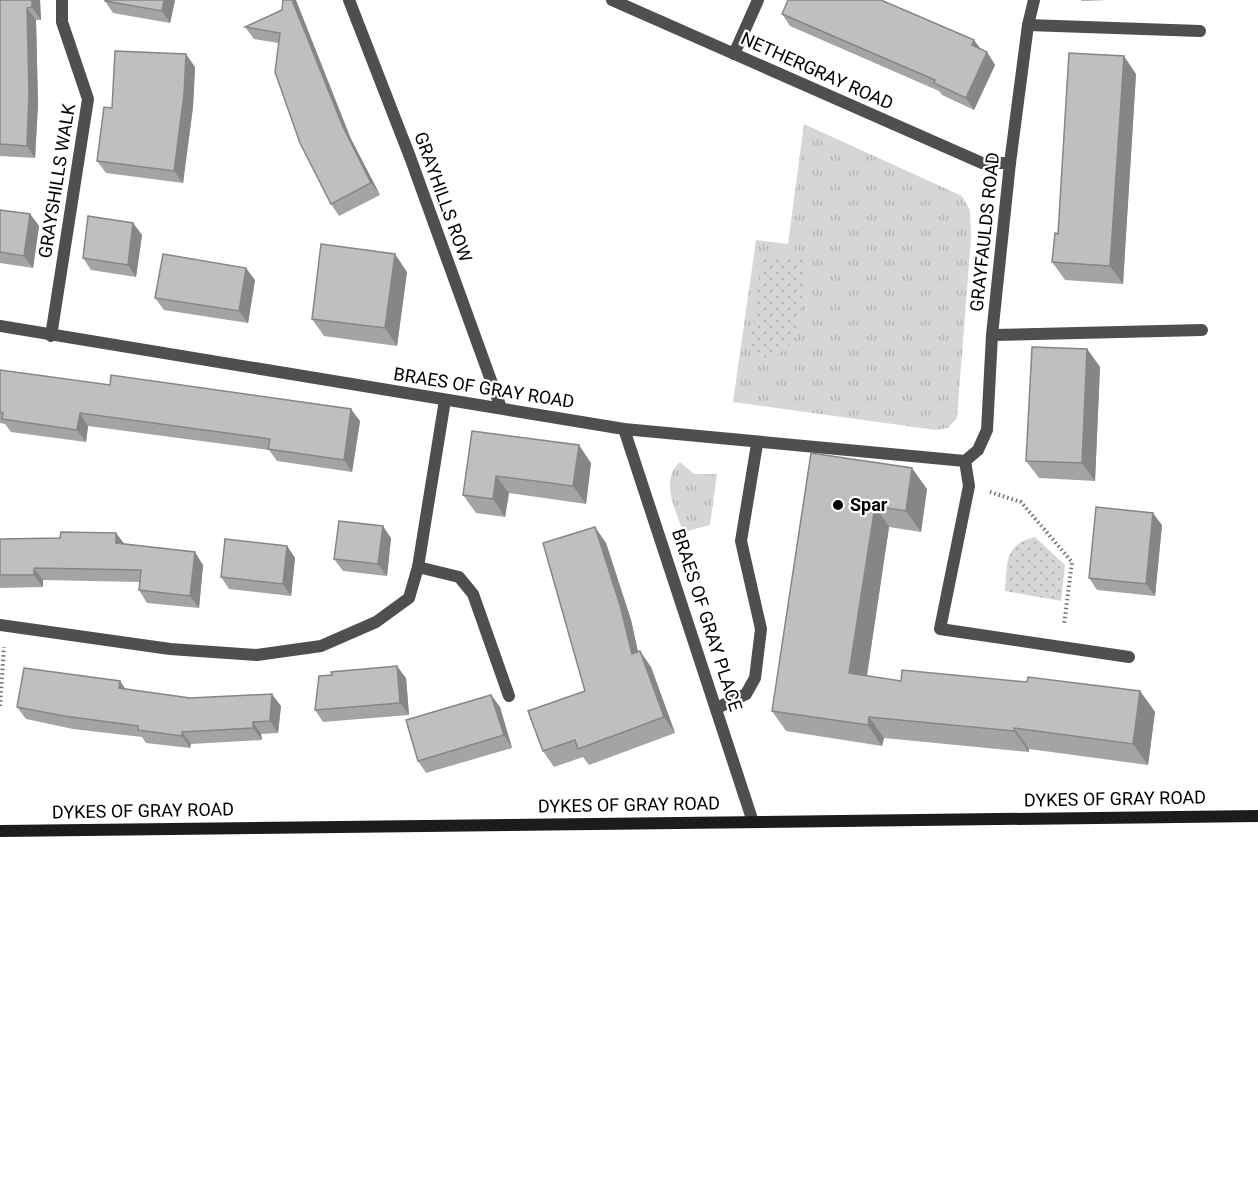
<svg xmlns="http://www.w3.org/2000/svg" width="1258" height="1201" font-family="Roboto,sans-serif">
	<defs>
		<pattern id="grass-tufts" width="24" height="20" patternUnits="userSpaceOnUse" patternTransform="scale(1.5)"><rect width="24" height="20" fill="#d6d6d6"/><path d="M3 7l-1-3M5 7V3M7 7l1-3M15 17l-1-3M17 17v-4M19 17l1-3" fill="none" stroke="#b6b6b6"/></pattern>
		<pattern id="park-dots" width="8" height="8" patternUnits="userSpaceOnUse" patternTransform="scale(1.5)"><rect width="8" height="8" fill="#d6d6d6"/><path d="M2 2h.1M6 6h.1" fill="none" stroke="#b6b6b6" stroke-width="1.8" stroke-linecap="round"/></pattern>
	</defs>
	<rect width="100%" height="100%" fill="#fff"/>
	<g fill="url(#grass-tufts)">
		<path d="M804,124L962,196L970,210L971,238L957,418L948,428L936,430L733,402L756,240L788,244Z"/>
		<path d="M680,462L694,474H717L710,525L683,532C676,509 659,481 680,462Z"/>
	</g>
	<g fill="url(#park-dots)">
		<path d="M763,256L807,260L797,338L774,358L759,357L750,343Z"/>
		<path d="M1035,537L1065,565L1061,601L1005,591C1008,563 1003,545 1035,537Z"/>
	</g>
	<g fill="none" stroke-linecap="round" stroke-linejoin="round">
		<g stroke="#717171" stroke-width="4" stroke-dasharray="1.5 3" stroke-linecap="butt">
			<path d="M990,492L1021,502L1072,562L1064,625"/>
			<path d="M0,706L4,647"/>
		</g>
		<path stroke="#4f4f4f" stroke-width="12" d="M418,567L459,577L473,594L509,696"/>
		<g stroke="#4f4f4f" stroke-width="12">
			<path d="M349,0L410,157L501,408"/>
			<path d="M612,0L982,163H1010"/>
			<path d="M1028,25L1200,31"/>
			<path d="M734,54L758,0"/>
			<path d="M0,326L624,429L965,461"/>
			<path d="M992,335L1202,330"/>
			<path d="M51,336L88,99L62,22V0"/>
			<path d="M624,429L753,822"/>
			<path d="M965,461L978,450L987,430L992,335L1010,163L1028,25L1034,0"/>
			<path d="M965,461L969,486L940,629L1129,657"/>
			<path d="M0,625L170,649L257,655L321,646L376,622L409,598L418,567L445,400"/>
			<path d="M717,708L746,694L755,678L761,629L741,541L757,444"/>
		</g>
		<path stroke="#1c1c1c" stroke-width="12" d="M0,831L1258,816"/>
	</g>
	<g fill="#a4a4a4">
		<path d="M0,0H40L41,20H36L38,104L35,158L0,156Z"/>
		<path d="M175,0L170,23L113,13L105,1Z"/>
		<path d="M1081,0H1109L1082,1Z"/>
		<path d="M282,10L351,139L380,195L339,216L331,204L278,43L254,39L245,27Z"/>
		<path d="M782,14L981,50L987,52L995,65L974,110L942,95L939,91L790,26Z"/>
		<path d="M195,67L193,107L183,183L106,173L97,161L112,108Z"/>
		<path d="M1136,74L1123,284L1065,280L1052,262L1058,234Z"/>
		<path d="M0,210L30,214L39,226L33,268L0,263Z"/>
		<path d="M133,223L142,235L136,277L91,270L83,258Z"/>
		<path d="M407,272L397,346L324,336L312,319Z"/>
		<path d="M255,280L248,323L164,310L155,298Z"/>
		<path d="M1087,349L1100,367L1095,481L1039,478L1026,461Z"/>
		<path d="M0,370L360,421L352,472L277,461L269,450L88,426L86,442L11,432L5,424L0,423Z"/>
		<path d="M472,431L591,463L586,504L509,493L505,517L476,513L463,495Z"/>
		<path d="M811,453L927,489L921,532L889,527L867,676L901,681L1140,691L1155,712L1148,765L1029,749V752L884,738L882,746L786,731L772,711Z"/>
		<path d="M1162,525L1155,596L1097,590L1089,578Z"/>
		<path d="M116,533L124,544L203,565L199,608L147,603L139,590L140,582L43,580V587L0,588V539L60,538Z"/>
		<path d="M391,538L387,576L343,571L334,559Z"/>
		<path d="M606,543L631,620L638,652L651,667L675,733L589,765L583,757L554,767L543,751L585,691Z"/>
		<path d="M287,546L295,558L291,596L229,589L221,577Z"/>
		<path d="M406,678L409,715L323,722L315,710Z"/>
		<path d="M120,681L125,689L190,698L281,706L278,733L261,734L262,740L191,744L190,748L146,743L142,737L73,729L26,719L17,707Z"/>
		<path d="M491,695L500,707L512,748L426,773L418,761Z"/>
	</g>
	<g fill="#868686">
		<path d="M32,0H40L41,20L32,7Z"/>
		<path d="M164,0H175L170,23L162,11Z"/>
		<path d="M292,0H296L351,139L380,195L371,183L343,127Z"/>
		<path d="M27,8L36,20L38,104L35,158L27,146Z"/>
		<path d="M974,40L983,52L972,45Z"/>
		<path d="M987,52L995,65L974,110L966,98Z"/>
		<path d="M186,54L195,67L193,107L183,183L174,171Z"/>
		<path d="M1124,56L1136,74L1123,284L1110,266Z"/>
		<path d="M30,214L39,226L33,268L24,256Z"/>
		<path d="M133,223L142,235L136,277L128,265Z"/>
		<path d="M395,254L407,272L397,346L385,328Z"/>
		<path d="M246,268L255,280L248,323L239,311Z"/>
		<path d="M1087,349L1100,367L1095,481L1082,463Z"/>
		<path d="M351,409L360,421L352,472L344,460Z"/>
		<path d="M80,413L88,426L86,442L77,430Z"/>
		<path d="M579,445L591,463L586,504L573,486Z"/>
		<path d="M912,468L927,489L921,532L906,511Z"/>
		<path d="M496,476L509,493L505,517L493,499Z"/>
		<path d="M875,506L889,527L864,694L849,673Z"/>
		<path d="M1153,513L1162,525L1155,596L1146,584Z"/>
		<path d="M383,526L391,538L387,576L378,564Z"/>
		<path d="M595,527L606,543L631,620L642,670L632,654Z"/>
		<path d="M116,533L125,545L116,543Z"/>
		<path d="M287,546L295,558L291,596L283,584Z"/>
		<path d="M195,552L203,565L199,608L190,596Z"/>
		<path d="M34,568L43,580V587L34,575Z"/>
		<path d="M640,651L651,667L675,733L664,717Z"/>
		<path d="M397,666L406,678L409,715L400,703Z"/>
		<path d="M120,681L128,693L119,688Z"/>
		<path d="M1140,691L1155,712L1148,765L1133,744Z"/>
		<path d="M272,694L281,706L278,733L270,721Z"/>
		<path d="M491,695L500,707L512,748L504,735Z"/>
		<path d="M869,717L884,738L882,746L868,725Z"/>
		<path d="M253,722L261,734L262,740L253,728Z"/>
		<path d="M1014,728L1029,749V752L1014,731Z"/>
		<path d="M182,732L191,744L190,748L182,736Z"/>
	</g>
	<g fill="#bfbfbf" stroke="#868686" stroke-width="1.5">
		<path d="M0,0H32V7L27,8L29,92L27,146L0,144Z"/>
		<path d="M105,0H164L162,11L105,1Z"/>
		<path d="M283,0H292L343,127L371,183L331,204L300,143L275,72L280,33L245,27L282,10Z"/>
		<path d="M788,0H881L974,40L972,45L987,52L966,98L934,83L935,80L782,14Z"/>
		<path d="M115,51L186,54L184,94L174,171L97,161L104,107L112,108Z"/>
		<path d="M1069,53L1124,56L1110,266L1052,262L1055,233L1058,234Z"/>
		<path d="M0,210L30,214L24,256L0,252Z"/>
		<path d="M88,216L133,223L128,265L83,258Z"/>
		<path d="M321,244L395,254L385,328L312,319Z"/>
		<path d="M163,254L246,268L239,311L155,298Z"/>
		<path d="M1032,347L1087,349L1082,463L1026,461Z"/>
		<path d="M0,370L110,385L111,375L351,409L344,460L268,449L270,439L80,413L77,430L2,419L3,413L0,412Z"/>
		<path d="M472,431L579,445L573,486L496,476L493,499L463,495Z"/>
		<path d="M811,453L912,468L906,511L875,506L849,673L901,681L902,670L1027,682L1028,677L1140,691L1133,744L1014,728V731L869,717L868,725L772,711Z"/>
		<path d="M1096,507L1153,513L1146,584L1089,578Z"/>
		<path d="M339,521L383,526L378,564L334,559Z"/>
		<path d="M595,527L620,605L632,654L640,651L664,717L578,749L575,740L543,751L528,711L585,691L543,543Z"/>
		<path d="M61,532L116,533V543L195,552L190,596L139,590L141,570L34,568V575H0V539L60,538Z"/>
		<path d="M225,539L287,546L283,584L221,577Z"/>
		<path d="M397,666L400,703L315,710L319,676L332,675L331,672Z"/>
		<path d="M24,668L120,681L119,688L190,698L272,694L270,721L253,722V728L182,732V736L138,730V726L64,716L17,707Z"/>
		<path d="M491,695L504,735L418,761L406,720Z"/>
	</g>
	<circle fill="#000" stroke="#fff" stroke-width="2" cx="838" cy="505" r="6"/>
	<g text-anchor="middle" stroke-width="4.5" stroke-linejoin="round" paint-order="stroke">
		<g font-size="18" fill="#000" stroke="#fff">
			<text transform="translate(817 71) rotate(24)" y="6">NETHERGRAY ROAD</text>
			<text transform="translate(57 181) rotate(-81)" y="6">GRAYSHILLS WALK</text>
			<text transform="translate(443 197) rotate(70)" y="6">GRAYHILLS ROW</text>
			<text transform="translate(985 232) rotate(-84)" y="6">GRAYFAULDS ROAD</text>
			<text transform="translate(484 388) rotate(9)" y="6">BRAES OF GRAY ROAD</text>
			<text transform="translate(707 620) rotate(72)" y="6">BRAES OF GRAY PLACE</text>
			<text transform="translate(1115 799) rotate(-1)" y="6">DYKES OF GRAY ROAD</text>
			<text transform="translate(629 805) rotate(-1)" y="6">DYKES OF GRAY ROAD</text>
			<text transform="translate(143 811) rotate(-1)" y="6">DYKES OF GRAY ROAD</text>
		</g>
		<g font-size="18" font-weight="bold" fill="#000" stroke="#fff" text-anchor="start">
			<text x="850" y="511">Spar</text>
		</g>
	</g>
</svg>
